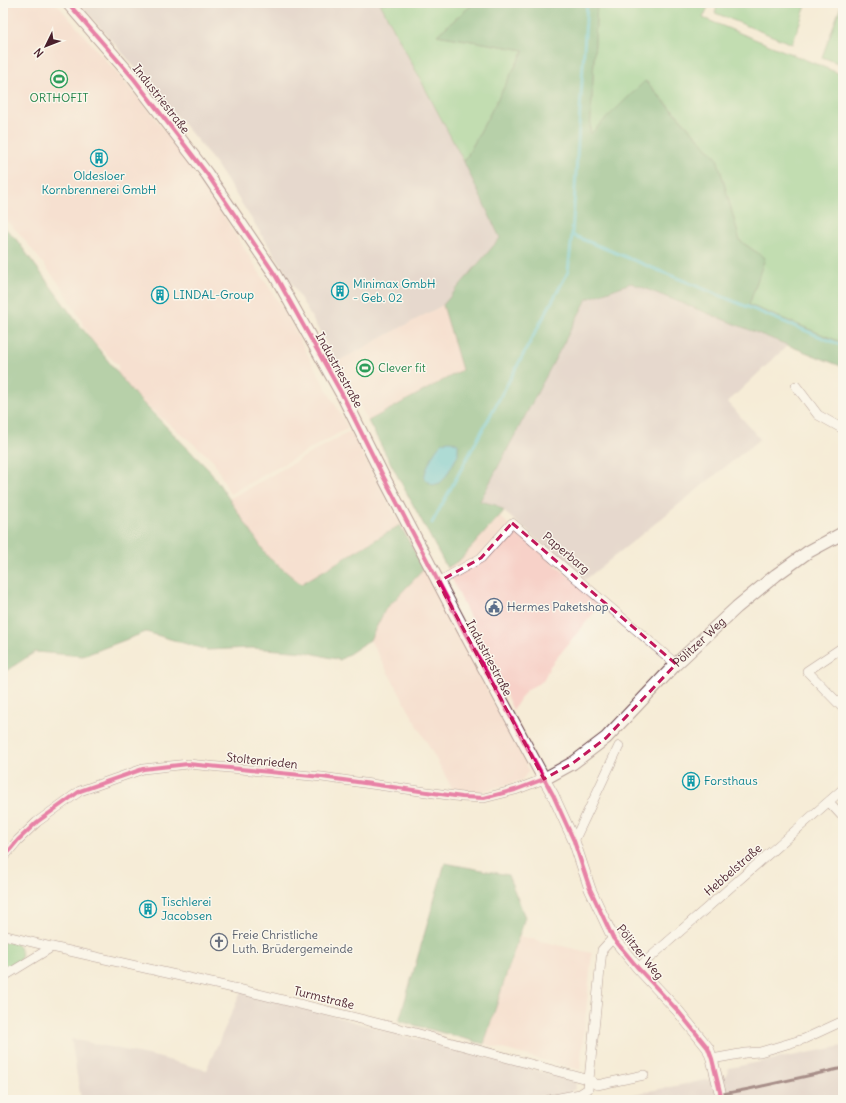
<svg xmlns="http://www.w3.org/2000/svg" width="846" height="1103" font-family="Delius,sans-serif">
	<rect width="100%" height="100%" fill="#fbf7ec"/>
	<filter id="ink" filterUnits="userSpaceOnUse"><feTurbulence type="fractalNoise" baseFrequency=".025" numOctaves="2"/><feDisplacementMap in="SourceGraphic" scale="8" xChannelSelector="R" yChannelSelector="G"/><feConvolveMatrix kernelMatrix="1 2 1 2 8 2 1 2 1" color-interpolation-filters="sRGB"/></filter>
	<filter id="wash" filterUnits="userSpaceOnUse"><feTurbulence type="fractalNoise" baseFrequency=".012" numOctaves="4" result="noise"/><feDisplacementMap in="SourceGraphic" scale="16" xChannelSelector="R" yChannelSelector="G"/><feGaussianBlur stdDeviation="0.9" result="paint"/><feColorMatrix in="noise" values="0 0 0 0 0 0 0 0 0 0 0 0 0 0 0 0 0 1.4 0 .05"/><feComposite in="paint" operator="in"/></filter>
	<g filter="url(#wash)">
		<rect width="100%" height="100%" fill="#f6ecd7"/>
		<g fill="#f7d1c8">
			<path d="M3,3H56L153,115L209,193L282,308L348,428L230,494L213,460L118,382V365L92,340L64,290L19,233L3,218Z"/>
			<path d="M443,305L463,370L368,421L337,362Z"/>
			<path d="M350,431L400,525L301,584L268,557L229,499Z"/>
			<path d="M499,516L601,604L550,666L543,681L526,690L513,710L447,568L460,560Z"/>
			<path d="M424,569L529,770L522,780L480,792L453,790L370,640L385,610Z"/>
			<path d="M519,936L592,953L580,1070L484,1044Z"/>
		</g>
		<g fill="#d2bfc0">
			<path d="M79,3H380L464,162L500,238L443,305L337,362L282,266L218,167L202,146L155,90Z"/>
			<path d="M631,283L788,345L728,402L760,439L585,580L496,505L480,501L587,299Z"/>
			<path d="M242,990L397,1034L574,1080L576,1085L575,1089L563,1096L466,1098L449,1100H81L71,1039L157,1057L206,1070Z"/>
			<path d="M843,1046V1100H603L726,1076L729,1068Z"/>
		</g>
		<g fill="#83c984" stroke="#667458">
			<path d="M380,3H474L437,35L524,50L464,162Z"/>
			<path d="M597,3H710L703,18L843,75V343L749,305L765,258L740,241L717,158L646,81L590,135Z"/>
			<path d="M718,3H807L792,44L715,13Z"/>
			<path d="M842,3H843V65L822,57Z"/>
			<path d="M3,941C14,944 19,942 22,955L19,961L3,970Z"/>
		</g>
		<g fill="#6aad72" stroke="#5a664e">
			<path d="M474,3H597L590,134L645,81L717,158L740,241L765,258L749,305L843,343V367L631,283L587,299L480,501L496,505L504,511L460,560L447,568L368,421L462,370L443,305L500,238L464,162L524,50L437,35Z"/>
			<path d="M3,226L16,239L74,318L136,396L211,472L268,557L301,584L400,525L424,569L385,610L370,640L340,660L306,652L251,648L207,650L146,632L83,656L35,652L3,673Z"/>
			<path d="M445,863L508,875L525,917L484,1044L399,1021Z"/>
		</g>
		<path fill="#59c5d1" stroke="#52727e" d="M451,441L458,444V455L445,478L440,483L433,485L424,479C425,470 434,449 442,443C445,441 448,441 451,441Z"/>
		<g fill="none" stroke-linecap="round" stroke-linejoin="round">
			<g stroke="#59c5d1" stroke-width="3">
				<path d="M572,235L843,346"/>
				<path d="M432,523L568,272L572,235L587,3"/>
			</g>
		</g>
	</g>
	<g filter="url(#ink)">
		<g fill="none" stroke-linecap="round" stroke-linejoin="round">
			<g stroke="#643e45" stroke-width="10">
				<g id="minor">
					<path d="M796,386L818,415L843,429"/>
					<path d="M438,582L481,558L512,523L676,664"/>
					<path d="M843,647L807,671L843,708"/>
					<path d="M829,802L843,817"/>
					<path d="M574,841L619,746"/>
					<path d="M3,858L18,840L37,822L80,791L143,769L188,764L322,777L462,797L484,798L515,790L544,779"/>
					<path d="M3,935L52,947"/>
					<path d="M638,968L843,789"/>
					<path d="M3,977L52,947L242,990L397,1028L590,1080L597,1085L644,1075"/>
					<path d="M712,1059L745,1053L760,1052L777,1047L804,1039L843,1021"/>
					<path d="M549,1100L580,1094L588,1089L602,950L613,938"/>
				</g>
			</g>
			<g stroke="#643e45" stroke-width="12">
				<path id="tertiary" d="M544,779L553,795L574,841L590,889L613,938L638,968L678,1011L708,1048L712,1059L722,1100"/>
			</g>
			<g stroke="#643e45" stroke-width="14">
				<g id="secondary">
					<path id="s1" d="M68,3L134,79L207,174L274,273L343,396L382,474L463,629L544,779L573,763L606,738L676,664L737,607L776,575L808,552L843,533"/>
				</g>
			</g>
			<use href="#minor" stroke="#fff" stroke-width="9"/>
			<use href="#tertiary" stroke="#fff" stroke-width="11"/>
			<use href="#secondary" stroke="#fff" stroke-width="12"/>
			<path stroke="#4a1f2b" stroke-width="3" d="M691,1100L749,1089L843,1068"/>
			<g stroke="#fbf7ec" stroke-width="6">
				<g id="cycleway">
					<path d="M68,3L134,79L207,174L274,273L343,396L382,474L463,629L553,795L574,841L590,889L613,938L638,968L678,1011L708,1048L712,1059L722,1100"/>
					<path d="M3,858L18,840L37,822L80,791L143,769L188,764L322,777L462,797L484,798L515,790L544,779"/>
				</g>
			</g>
			<use href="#cycleway" stroke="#d6006c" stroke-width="4"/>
		</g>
	</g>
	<path d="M0 0H846V1103H0ZM512,523L676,664L606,738L573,763L544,779L438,582L481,558Z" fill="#f6ecd7" fill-opacity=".55" fill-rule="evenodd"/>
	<path fill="none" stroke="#c2185b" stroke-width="3" stroke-dasharray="8 5" stroke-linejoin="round" d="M512,523L676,664L606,738L573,763L544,779L438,582L481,558Z"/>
	<defs>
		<g id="stadium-ring" transform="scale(0.9)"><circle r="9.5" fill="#fbf7ec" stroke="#2e9e5b" stroke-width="1.5"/><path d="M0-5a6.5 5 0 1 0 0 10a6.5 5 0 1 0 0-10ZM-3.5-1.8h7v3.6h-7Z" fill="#2e9e5b"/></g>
		<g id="building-ring" transform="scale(0.9)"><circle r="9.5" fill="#fbf7ec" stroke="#0f9aa8" stroke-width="1.5"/><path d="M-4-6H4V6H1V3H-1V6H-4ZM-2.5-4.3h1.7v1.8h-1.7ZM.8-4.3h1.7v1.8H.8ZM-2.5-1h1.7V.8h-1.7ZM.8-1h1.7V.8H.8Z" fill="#0f9aa8"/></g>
		<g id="civic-ring" transform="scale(0.9)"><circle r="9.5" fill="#fbf7ec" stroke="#5c6f8a" stroke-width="1.5"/><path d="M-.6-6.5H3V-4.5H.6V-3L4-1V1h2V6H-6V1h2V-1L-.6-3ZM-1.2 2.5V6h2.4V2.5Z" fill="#5c6f8a"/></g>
		<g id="church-ring" transform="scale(0.9)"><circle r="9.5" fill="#fbf7ec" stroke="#6b7280" stroke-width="1.5"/><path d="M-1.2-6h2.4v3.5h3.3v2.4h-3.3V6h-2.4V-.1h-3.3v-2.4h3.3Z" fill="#6b7280"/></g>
	</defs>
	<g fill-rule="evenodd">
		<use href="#stadium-ring" x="59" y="79"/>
		<use href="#building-ring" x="99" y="158"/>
		<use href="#building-ring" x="340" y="291"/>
		<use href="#building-ring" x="160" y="295"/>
		<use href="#stadium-ring" x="365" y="368"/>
		<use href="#civic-ring" x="494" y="607"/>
		<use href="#building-ring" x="691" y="781"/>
		<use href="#building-ring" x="148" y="909"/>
		<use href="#church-ring" x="219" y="942"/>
	</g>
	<g text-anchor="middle" stroke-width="3" stroke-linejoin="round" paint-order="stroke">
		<g font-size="12" fill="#27864d" stroke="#fbf7ec">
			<text x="59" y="102">ORTHOFIT</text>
			<text x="378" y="372" text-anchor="start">Clever fit</text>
		</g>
		<g font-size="12" fill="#4a1f2b" stroke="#fbf7ec">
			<text transform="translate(161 99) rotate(52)" y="4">Industriestraße</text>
			<text transform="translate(339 370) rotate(61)" y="4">Industriestraße</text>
			<text transform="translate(566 553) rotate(40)" y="4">Paperbarg</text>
			<text dy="4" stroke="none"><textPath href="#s1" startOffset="1122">Pölitzer Weg</textPath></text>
			<text transform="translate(489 658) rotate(62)" y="4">Industriestraße</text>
			<text transform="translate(262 761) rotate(6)" y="4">Stoltenrieden</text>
			<text transform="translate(733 870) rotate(-41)" y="4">Hebbelstraße</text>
			<text transform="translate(640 952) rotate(51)" y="4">Pölitzer Weg</text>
			<text transform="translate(324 998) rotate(14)" y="4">Turmstraße</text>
		</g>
		<g font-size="12" fill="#0d838f" stroke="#fbf7ec" text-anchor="start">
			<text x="99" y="180" text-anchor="middle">Oldesloer<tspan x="99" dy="14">Kornbrennerei GmbH</tspan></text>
			<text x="353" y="288">Minimax GmbH<tspan x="353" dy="14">- Geb. 02</tspan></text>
			<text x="173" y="299">LINDAL-Group</text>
			<text x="704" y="785">Forsthaus</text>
			<text x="161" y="906">Tischlerei<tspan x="161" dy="14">Jacobsen</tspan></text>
		</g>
		<g font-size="12" fill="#4e5e75" stroke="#fbf7ec" text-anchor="start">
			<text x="507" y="611">Hermes Paketshop</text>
		</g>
		<g font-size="12" fill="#5b616d" stroke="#fbf7ec" text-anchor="start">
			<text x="232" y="939">Freie Christliche<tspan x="232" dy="14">Luth. Brüdergemeinde</tspan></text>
		</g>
	</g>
	<rect width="846" height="1103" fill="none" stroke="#fbf7ec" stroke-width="16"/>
	<g transform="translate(46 46) rotate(227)" stroke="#fbf7ec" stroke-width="3" paint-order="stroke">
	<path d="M0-3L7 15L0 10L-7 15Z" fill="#4a1f2b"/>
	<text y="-6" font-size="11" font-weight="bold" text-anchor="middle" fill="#4a1f2b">N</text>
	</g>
</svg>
